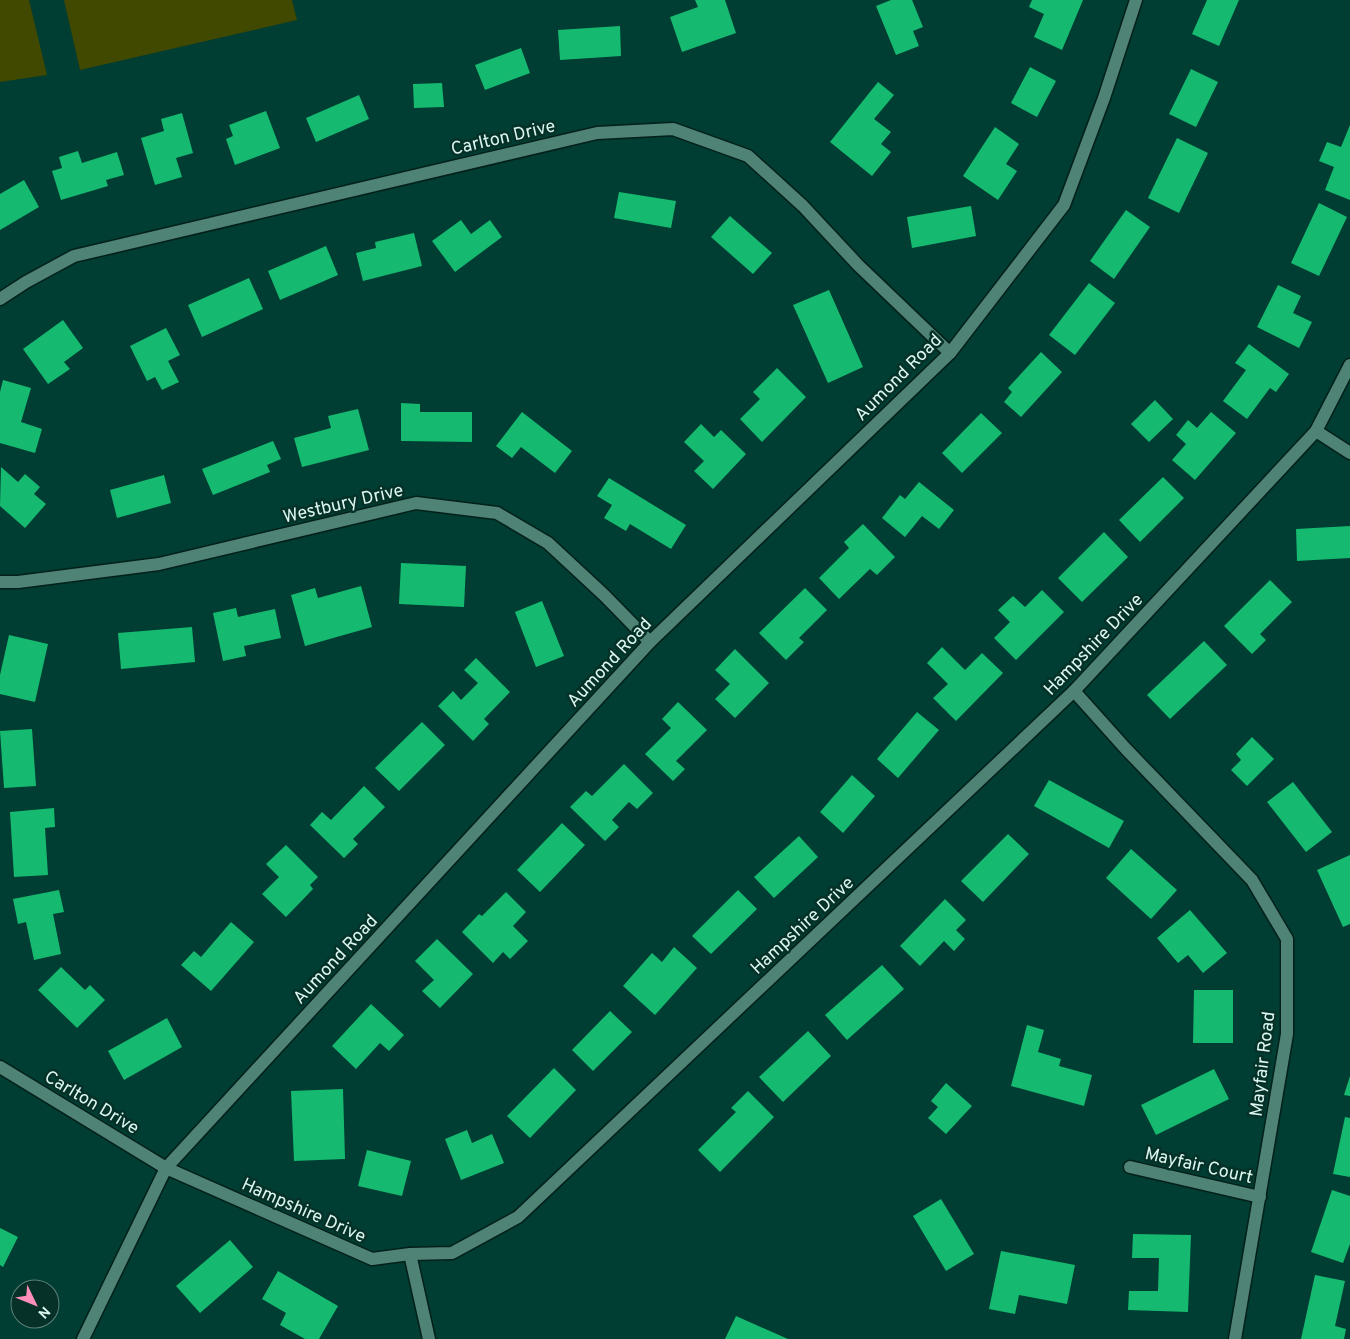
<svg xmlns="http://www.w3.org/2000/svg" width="1350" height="1339" font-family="Overpass,sans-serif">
	<rect width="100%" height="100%" fill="#003d32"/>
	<g fill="#414800">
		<path d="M0,0H29L47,75L0,82Z"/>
		<path d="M64,0H292L297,20L80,70Z"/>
	</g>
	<g fill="#15ba70">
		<path d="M695,0H725L736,33L682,52L670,17L698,7Z"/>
		<path d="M891,0H912L923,27L913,31L919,46L896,55L876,6Z"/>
		<path d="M1032,0H1083L1062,50L1034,37L1044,14L1029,7Z"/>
		<path d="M1207,0H1239L1219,46L1192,34Z"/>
		<path d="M620,26L621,56L560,60L558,30Z"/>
		<path d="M521,48L530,73L485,90L475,65Z"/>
		<path d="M1030,67L1056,81L1037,117L1011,103Z"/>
		<path d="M1191,69L1218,82L1196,127L1169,114Z"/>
		<path d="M878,82L894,95L874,119L891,132L881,144L891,152L872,176L830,142Z"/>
		<path d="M442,83L444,107L414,108L413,84Z"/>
		<path d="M359,95L369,119L316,142L306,118Z"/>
		<path d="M266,111L280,148L235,165L226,139L233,136L229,125Z"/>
		<path d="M182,113L193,153L176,158L182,177L155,185L141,138L164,131L161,119Z"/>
		<path d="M1350,125V200L1325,190L1334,167L1319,161L1327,142L1341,147Z"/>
		<path d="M995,127L1019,144L1006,164L1017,171L998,200L963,176Z"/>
		<path d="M1177,138L1208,153L1179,213L1148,198Z"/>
		<path d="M78,151L82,163L117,152L124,175L106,180L108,186L61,200L52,171L62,168L59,157Z"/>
		<path d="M24,180L39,207L0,230V194Z"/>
		<path d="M619,192L676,201L671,228L614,218Z"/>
		<path d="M1319,203L1347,217L1319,276L1291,263Z"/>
		<path d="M971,206L976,236L912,248L907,217Z"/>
		<path d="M1126,210L1150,227L1114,279L1090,261Z"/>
		<path d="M730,216L772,253L753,274L711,237Z"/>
		<path d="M461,220L471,234L490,220L502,237L455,272L432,241Z"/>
		<path d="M414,233L422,266L363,281L356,253L376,248L375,242Z"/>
		<path d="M326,246L338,275L280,300L268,271Z"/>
		<path d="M249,278L263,309L202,337L188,305Z"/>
		<path d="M1089,283L1115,303L1075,355L1049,335Z"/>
		<path d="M1278,285L1301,296L1293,313L1312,322L1299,348L1257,327Z"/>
		<path d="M829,290L863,367L828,383L793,305Z"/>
		<path d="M63,320L83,348L64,362L70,369L48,384L23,349Z"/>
		<path d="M166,328L180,355L168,361L179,382L162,390L155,377L147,381L130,346Z"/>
		<path d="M1249,344L1289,374L1276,392L1270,388L1247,419L1223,401L1246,370L1235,363Z"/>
		<path d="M1041,352L1062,372L1021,417L1004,402L1012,392L1008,388Z"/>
		<path d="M777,368L806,397L762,442L740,419L760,399L753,392Z"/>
		<path d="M3,380L31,388L21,422L42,429L35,453L0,443V392Z"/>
		<path d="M1155,400L1173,419L1149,442L1131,424Z"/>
		<path d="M401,403L420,404V412H472V442L401,441Z"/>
		<path d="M358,409L369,450L302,467L294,438L331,428L328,416Z"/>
		<path d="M522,412L572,451L555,473L521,447L512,458L496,446Z"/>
		<path d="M1211,412L1236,433L1195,480L1172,460L1186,444L1176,435L1188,420L1197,428Z"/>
		<path d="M981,413L1002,433L962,473L942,453Z"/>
		<path d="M701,424L714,437L721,430L746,454L713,489L694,471L704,461L684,442Z"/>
		<path d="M273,441L281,459L267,465L270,472L213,495L202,469Z"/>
		<path d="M1,467L18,482L25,474L40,487L34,494L46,504L25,528L0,506Z"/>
		<path d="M164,475L171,503L117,518L110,490Z"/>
		<path d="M1163,477L1184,498L1140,542L1119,520Z"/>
		<path d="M609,478L686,525L671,549L630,524L626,531L604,518L612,505L597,496Z"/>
		<path d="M919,482L954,510L939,529L922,516L905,537L882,518L900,495L905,499Z"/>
		<path d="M863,524L895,557L877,575L870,569L839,599L819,578L849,548L844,542Z"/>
		<path d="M1350,526V558L1297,561L1296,529Z"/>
		<path d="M1104,532L1128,557L1082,602L1058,578Z"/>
		<path d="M401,563L466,566L464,607L399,604Z"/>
		<path d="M1270,580L1292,602L1260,634L1266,640L1252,654L1224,626Z"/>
		<path d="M361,586L372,627L305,646L291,595L315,588L318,598Z"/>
		<path d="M805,588L827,610L799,638L804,642L786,660L759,633Z"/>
		<path d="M1042,590L1064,612L1016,660L994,638L1010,622L998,610L1013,596L1025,607Z"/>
		<path d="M542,601L564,656L536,667L515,612Z"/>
		<path d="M236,608L238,617L275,609L281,638L244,646L246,656L223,661L213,613Z"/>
		<path d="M192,627L195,662L121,669L118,633Z"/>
		<path d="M9,635L48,644L35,702L0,694V675Z"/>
		<path d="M1204,641L1227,665L1170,719L1147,695Z"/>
		<path d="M942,647L965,670L982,653L1003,673L956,721L933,698L948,684L927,663Z"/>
		<path d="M735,649L769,683L735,718L715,699L730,684L715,670Z"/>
		<path d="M476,658L510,692L484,719L489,724L473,741L438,706L453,691L461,700L478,683L464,670Z"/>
		<path d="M678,702L707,730L676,761L685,769L673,781L645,754L671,728L662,719Z"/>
		<path d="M917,712L939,730L898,778L877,759Z"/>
		<path d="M422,722L445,745L399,791L375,768Z"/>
		<path d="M32,729L36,786L4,788L0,731Z"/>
		<path d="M1252,737L1274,759L1247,786L1231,770L1241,760L1236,754Z"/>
		<path d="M624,764L653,793L637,809L629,802L612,820L619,827L605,841L570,807L586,791L592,796Z"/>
		<path d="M852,775L875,796L843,833L820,812Z"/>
		<path d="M1049,780L1124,821L1109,848L1034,806Z"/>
		<path d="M1293,782L1332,832L1306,852L1267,802Z"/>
		<path d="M364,786L385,807L353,839L358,844L344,858L310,825L322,812L331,820Z"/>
		<path d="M54,808L55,827L45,828L48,875L14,877L10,812Z"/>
		<path d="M562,823L585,845L540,892L517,870Z"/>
		<path d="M1008,834L1029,854L983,902L961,881Z"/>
		<path d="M799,836L818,857L774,898L754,877Z"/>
		<path d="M286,845L318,877L310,885L313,889L286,917L262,894L279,877L266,864Z"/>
		<path d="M1131,849L1177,890L1151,919L1106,878Z"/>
		<path d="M1350,855V924L1343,927L1317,870Z"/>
		<path d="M59,890L64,912L53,914L61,954L34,960L26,922L18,924L13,899Z"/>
		<path d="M738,890L757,909L711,954L692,936Z"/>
		<path d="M506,892L526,912L513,926L528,941L510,959L503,952L493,963L462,932L479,914L482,916Z"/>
		<path d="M945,899L966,920L956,930L965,939L954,951L944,941L920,966L900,946Z"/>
		<path d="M1190,910L1227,953L1203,973L1188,955L1178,963L1157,938Z"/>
		<path d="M231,922L254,942L211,991L181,965L194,951L201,957Z"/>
		<path d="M437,939L473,974L440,1008L422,991L434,980L415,961Z"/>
		<path d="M674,947L697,968L655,1015L623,986L652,953L662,962Z"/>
		<path d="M882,965L904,989L847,1040L825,1015Z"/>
		<path d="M61,967L85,990L90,985L105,1000L77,1028L38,990Z"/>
		<path d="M1194,990H1233V1043H1193Z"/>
		<path d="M371,1004L404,1035L389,1051L380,1043L356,1069L332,1046Z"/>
		<path d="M610,1011L632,1032L593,1071L572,1050Z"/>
		<path d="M167,1018L182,1047L124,1080L108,1051Z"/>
		<path d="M1027,1025L1044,1030L1038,1052L1061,1059L1059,1066L1092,1075L1084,1106L1011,1086Z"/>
		<path d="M808,1031L831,1056L783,1102L759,1077Z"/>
		<path d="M554,1068L576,1090L530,1138L507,1116Z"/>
		<path d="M1214,1069L1229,1099L1156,1135L1141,1105Z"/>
		<path d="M1350,1076V1096L1344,1095Z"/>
		<path d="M946,1083L972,1106L946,1134L928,1118L938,1107L931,1101Z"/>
		<path d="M343,1089L345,1159L294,1161L291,1091Z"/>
		<path d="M748,1091L774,1117L720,1172L698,1150L736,1112L731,1108Z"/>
		<path d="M1345,1117L1350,1118V1177L1333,1174Z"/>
		<path d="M467,1130L472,1143L492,1134L504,1163L461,1180L445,1139Z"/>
		<path d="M367,1150L411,1161L402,1196L358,1186Z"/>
		<path d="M1332,1190L1350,1196V1244L1343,1263L1311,1252Z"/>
		<path d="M941,1199L974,1254L946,1271L913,1216Z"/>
		<path d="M0,1228L18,1237L3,1267L0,1265Z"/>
		<path d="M1133,1234L1191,1235L1188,1312L1128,1310L1129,1291H1158L1159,1258H1132Z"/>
		<path d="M230,1240L253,1267L200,1313L176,1286Z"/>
		<path d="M1001,1251L1075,1265L1067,1304L1019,1295L1015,1314L989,1309Z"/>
		<path d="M278,1271L338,1306L319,1339H305L280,1325L286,1313L262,1299Z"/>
		<path d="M1315,1275L1345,1281L1335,1326L1346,1329L1344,1339H1301Z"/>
		<path d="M736,1316L788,1339H725Z"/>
	</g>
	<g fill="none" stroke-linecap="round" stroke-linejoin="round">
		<g stroke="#04201a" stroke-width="15">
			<g id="minor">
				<path d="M0,299L26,282L74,256L597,133L673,129L748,156L803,206L858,265L950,353"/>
				<path d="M1316,431L1350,453"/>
				<path d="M0,582H18L159,564L416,503L497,513L548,543L604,595L650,642"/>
				<path d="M1074,691L1126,749L1252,880L1287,939V1034L1235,1339"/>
				<path d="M0,1067L166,1168L372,1259L410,1254L452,1253L518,1217L1074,691L1316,431L1350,365"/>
				<path d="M1130,1167L1260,1197"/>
				<path d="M410,1254L429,1339"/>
				<path d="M83,1339L166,1168L650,642L950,353L1064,205L1104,98L1136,0"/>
			</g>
		</g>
		<use href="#minor" stroke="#4e8376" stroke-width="12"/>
	</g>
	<g text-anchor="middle" stroke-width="5" stroke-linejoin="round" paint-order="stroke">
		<g font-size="18" fill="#dcf7ef" stroke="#053128">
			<text transform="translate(503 137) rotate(-13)" y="6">Carlton Drive</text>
			<text transform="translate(898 377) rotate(-45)" y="6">Aumond Road</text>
			<text transform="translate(343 503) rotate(-13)" y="6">Westbury Drive</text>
			<text transform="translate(1093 644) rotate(-46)" y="6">Hampshire Drive</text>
			<text transform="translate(609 662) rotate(-47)" y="6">Aumond Road</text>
			<text transform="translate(802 925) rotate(-43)" y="6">Hampshire Drive</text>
			<text transform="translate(335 959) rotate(-47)" y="6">Aumond Road</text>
			<text transform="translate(1262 1064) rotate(-83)" y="6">Mayfair Road</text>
			<text transform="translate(92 1102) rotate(31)" y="6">Carlton Drive</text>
			<text transform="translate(1199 1165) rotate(13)" y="6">Mayfair Court</text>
			<text transform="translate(304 1210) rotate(24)" y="6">Hampshire Drive</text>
		</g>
	</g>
	<g transform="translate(35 1304) rotate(133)"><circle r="24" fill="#053128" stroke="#5b8078"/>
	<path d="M0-4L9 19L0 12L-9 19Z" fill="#ff8eba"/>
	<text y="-8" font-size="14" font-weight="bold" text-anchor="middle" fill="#dcf7ef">N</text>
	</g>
</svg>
